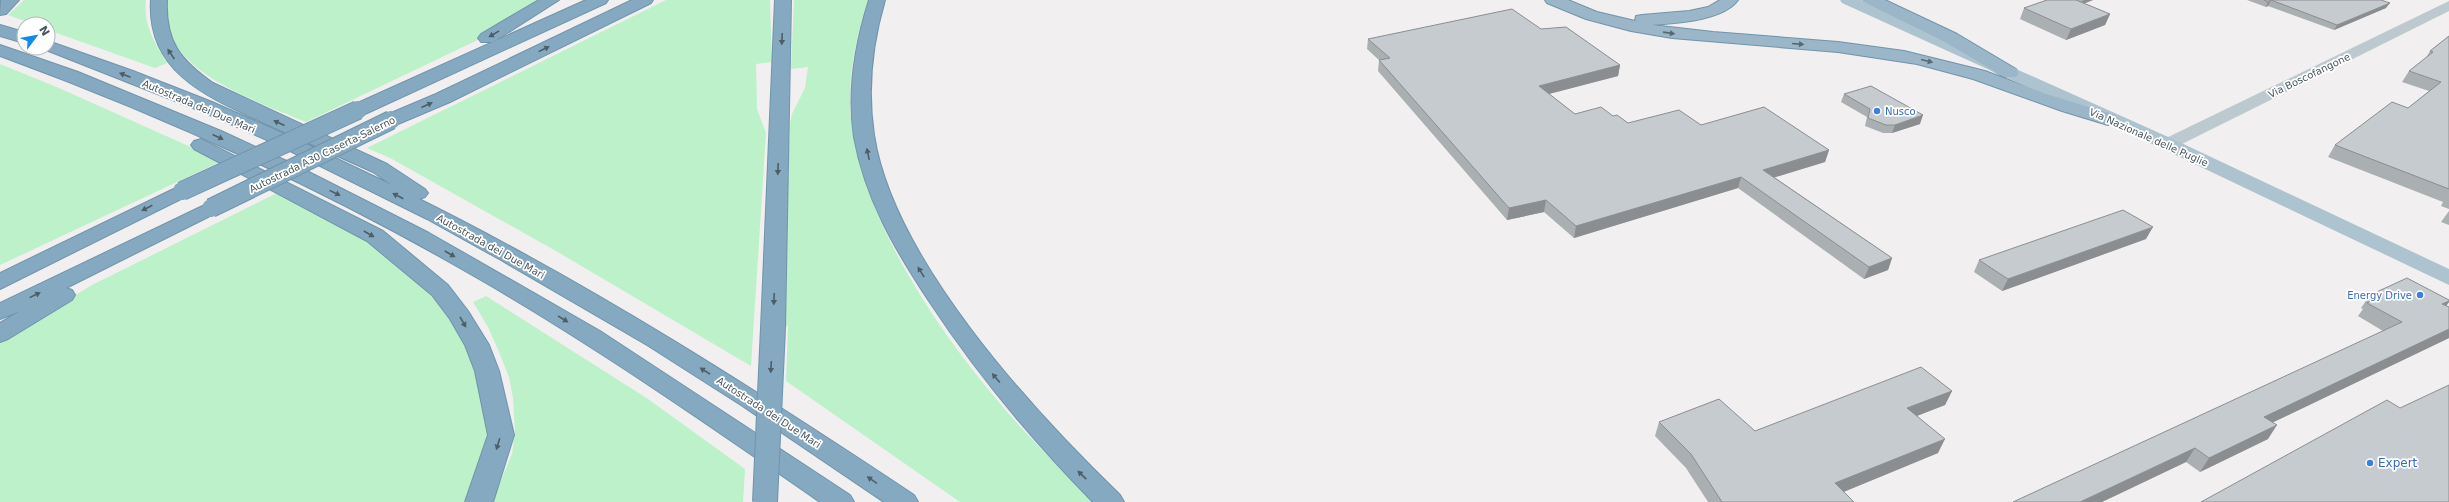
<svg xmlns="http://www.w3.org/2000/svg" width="2449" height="502" font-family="'DejaVu Sans',sans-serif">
	<rect width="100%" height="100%" fill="#f2eff0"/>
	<g fill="#bcf1ca">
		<path d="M24,0H146C143,25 155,43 167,63L155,68L48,30V24H33L8,15Z"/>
		<path d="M165,0H546L486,36L306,122C257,101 154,69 165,0Z"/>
		<path d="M666,0H770L772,62L756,64L757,109L766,133L751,366L556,251L392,159L367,148Z"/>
		<path d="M794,0H868C854,43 845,89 853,134C872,241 954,354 1026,433C1048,457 1072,479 1094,502H960L786,381L788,326L783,327L790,124L792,114L805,88L808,67L791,69Z"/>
		<path d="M0,64L59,88L222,161L0,265Z"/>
		<path d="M281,191L347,229L426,282L475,352L488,430L485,454L466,502H0V339L94,284Z"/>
		<path d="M486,296L648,399L745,469L743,502H492L512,454L515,432L513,398L509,377L499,352L488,327L473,302Z"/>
	</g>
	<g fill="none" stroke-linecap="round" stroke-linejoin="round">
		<g stroke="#7094ac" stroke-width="2">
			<g id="trunk">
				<path d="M1545,0H1568L1597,12L1635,21L1636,16L1642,15L1689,11L1708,7L1720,0H1738C1723,21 1676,23 1652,25L1713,32L1838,42L1904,51L1985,71L2046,94L2115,115L2118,119L2115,123L2108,125L2062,111L1973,79L1917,64L1838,52L1672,38L1631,31L1586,19L1547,3Z"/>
				<path d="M1864,0H1885L1957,34L2016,69L2019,73L2016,77H2004L1945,42L1866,3Z"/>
			</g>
		</g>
		<g stroke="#7094ac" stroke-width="2">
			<g id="motorway">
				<path d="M1,0H19L6,14L0,15Z"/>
				<path d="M151,0H167C165,41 180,60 213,83L387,164L425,189L428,193L425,197L419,199C592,285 753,388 914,495L918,502H884L741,405L647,345L501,260L427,219L276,144L198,110L41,48H48V41L133,71L212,102L289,136L392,185L373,172C340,157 307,142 273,127C216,100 146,77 151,0Z"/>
				<path d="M539,0H559L493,42H481L478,38L481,34Z"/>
				<path d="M586,0H608L606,3L365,114H351L349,110L351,106Z"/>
				<path d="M632,0H653L651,3L450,102L398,124H384L381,120L384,116L436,94Z"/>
				<path d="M775,0H791L785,328L781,333L773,336L765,333L761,328Z"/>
				<path d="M869,0H885C872,44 867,89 874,135C893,259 1031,409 1120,495L1124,502H1093C1032,440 977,374 929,301C895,250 865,198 854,137C847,91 855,44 869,0Z"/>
				<path d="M0,25L24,32V43L0,36Z"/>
				<path d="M0,45L78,72L221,131L291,163L429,233L600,331L850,495L854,502H820C709,425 598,348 481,280C328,191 167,117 0,56Z"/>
				<path d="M201,139L383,231L448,285L468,311L489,345L499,371L514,435L493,502H465L488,435L475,371L465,345L450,319L432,295L367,241L194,149L191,145L194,141Z"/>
				<path d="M182,185L189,187L192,191L189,195L0,289V273Z"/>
				<path d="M211,202L218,204L222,208L218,212L66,288L72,290L75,295L72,300L8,339L0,342V323L20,311L0,319V303Z"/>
			</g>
		</g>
		<path fill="#bcc9cf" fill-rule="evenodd" d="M2449,1V11L2174,148H2162L2160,144L2162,140Z"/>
		<path fill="#aec3d0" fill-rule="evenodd" d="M1840,0H1862L2175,140L2449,269V285L2161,148L1842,3Z"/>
		<use href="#trunk" fill="#9ab6c8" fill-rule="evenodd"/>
		<use href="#motorway" fill="#85a9c1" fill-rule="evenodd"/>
		<g stroke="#7094ac" stroke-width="20" stroke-linecap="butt">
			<g id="motorway-bridge-far1">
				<path d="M182,191L358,110"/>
				<path d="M211,208L391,120"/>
			</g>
		</g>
		<g stroke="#7094ac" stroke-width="26" stroke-linecap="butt">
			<path id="motorway-bridge" d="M765,502L773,328"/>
		</g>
		<use href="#motorway-bridge-far1" stroke="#85a9c1" stroke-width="18"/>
		<use href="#motorway-bridge" stroke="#85a9c1" stroke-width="24"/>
	</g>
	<g fill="#aaafb2">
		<path d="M2047,0H2093L2084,3L2110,14L2105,25L2066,40L2020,19L2024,8Z"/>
		<path d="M2247,0H2382H2381L2386,8L2334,30L2268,6L2266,7Z"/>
		<path d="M1541,29L1620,65L1618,76L1549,94L1575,114L1613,116L1628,123L1701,125L1829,150L1825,162L1774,177L1892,258L1888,270L1864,279L1738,188L1574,238L1544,212L1507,220L1378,71L1379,60L1367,49L1368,39Z"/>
		<path d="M2449,36V209L2441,206L2443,202L2328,157L2335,145L2408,108L2429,91L2402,82L2409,71L2426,58L2430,51Z"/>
		<path d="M1844,94L1920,124L1892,133H1883L1865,126L1867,117L1841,102Z"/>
		<path d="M2449,211V225L2441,222Z"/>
		<path d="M2146,239L2002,291L1974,272L1979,260Z"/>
		<path d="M2370,295L2449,300V302L2446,306L2449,307V338L2273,422L2268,439L2200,472L2186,462L2102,502L2383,331L2358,316L2363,309L2361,308Z"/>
		<path d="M1952,391L1945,405L1917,416L1938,453L1843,492L1854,502H1708L1686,468L1655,436L1659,422L1755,431Z"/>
	</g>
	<g fill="#8b8e91">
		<path d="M2085,0H2093L2081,5L2082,1Z"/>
		<path d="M2271,0L2268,6L2266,7L2268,2Z"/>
		<path d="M2390,3L2386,8L2334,30L2337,25Z"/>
		<path d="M2110,14L2105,25L2066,40L2071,29Z"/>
		<path d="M1620,65L1618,76L1537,97L1539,86Z"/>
		<path d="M1923,115L1920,124L1892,133L1895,125Z"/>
		<path d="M1829,150L1825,162L1760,182L1763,170Z"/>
		<path d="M1741,177L1738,188L1574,238L1576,226Z"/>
		<path d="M1546,200L1544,212L1507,220L1509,208Z"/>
		<path d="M2153,227L2146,239L2002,291L2008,279Z"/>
		<path d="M1892,258L1888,270L1864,279L1869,267Z"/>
		<path d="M2449,301V302L2440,314L2442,304Z"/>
		<path d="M2449,329V338L2255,431L2264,417Z"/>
		<path d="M1952,391L1945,405L1901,422L1907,408Z"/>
		<path d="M2277,425L2268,439L2200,472L2209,458Z"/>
		<path d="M1945,439L1938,453L1829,498L1835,483Z"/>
		<path d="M2195,448L2186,462L2102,502H2080Z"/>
	</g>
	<g fill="#c6cbcf" stroke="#8b8e91">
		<path d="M2047,0H2076L2110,14L2071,29L2024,8Z"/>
		<path d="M2264,0H2381L2390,3L2337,25L2271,0L2268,2Z"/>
		<path d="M1512,9L1541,29L1566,27L1620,65L1539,86L1575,114L1601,107L1613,116L1617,115L1628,123L1679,110L1701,125L1764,107L1829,150L1763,170L1892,258L1869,267L1741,177L1576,226L1546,200L1509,208L1379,60L1390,58L1368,39Z"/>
		<path d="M2449,36V189L2335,145L2392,102L2408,108L2441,82L2409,71L2433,52L2430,51Z"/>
		<path d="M1871,86L1923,115L1895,125H1886L1868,118L1870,109L1844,94Z"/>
		<path d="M2123,210L2153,227L2008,279L1979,260Z"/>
		<path d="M2407,278L2449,300V301L2442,304L2449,307V329L2264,417L2277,425L2209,458L2195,448L2080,502H2013L2402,322L2367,303L2377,298L2370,295Z"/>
		<path d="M1921,367L1952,391L1907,408L1945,439L1835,483L1854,502H1722L1691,454L1659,422L1719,399L1755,431Z"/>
		<path d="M2449,385V502H2201L2387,400L2400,408Z"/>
	</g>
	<defs><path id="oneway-solid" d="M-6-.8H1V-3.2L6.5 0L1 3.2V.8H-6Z"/></defs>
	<g fill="#576973">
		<use href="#oneway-solid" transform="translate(1669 33) rotate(8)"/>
		<use href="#oneway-solid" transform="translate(1798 44) rotate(5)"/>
		<use href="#oneway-solid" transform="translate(1927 61) rotate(14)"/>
	</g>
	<g fill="#4c5e68">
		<use href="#oneway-solid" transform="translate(494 34) rotate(149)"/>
		<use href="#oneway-solid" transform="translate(782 39) rotate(92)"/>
		<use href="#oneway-solid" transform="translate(544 49) rotate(-26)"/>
		<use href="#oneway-solid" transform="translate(171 54) rotate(-124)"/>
		<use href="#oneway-solid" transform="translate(125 75) rotate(-159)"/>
		<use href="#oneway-solid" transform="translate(427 105) rotate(-24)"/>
		<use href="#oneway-solid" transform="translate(279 123) rotate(-156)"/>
		<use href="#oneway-solid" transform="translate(218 137) rotate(24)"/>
		<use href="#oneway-solid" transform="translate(868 154) rotate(-102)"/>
		<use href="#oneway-solid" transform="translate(778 169) rotate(92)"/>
		<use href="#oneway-solid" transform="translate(335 193) rotate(26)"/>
		<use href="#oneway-solid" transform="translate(398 196) rotate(-153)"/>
		<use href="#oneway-solid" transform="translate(147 208) rotate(153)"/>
		<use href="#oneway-solid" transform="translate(369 234) rotate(30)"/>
		<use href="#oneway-solid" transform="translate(450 254) rotate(30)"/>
		<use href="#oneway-solid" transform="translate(921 272) rotate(-122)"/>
		<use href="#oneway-solid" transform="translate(35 295) rotate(-26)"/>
		<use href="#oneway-solid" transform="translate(774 299) rotate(92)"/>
		<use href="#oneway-solid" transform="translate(563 319) rotate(32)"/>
		<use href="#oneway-solid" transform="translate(463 322) rotate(60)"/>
		<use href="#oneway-solid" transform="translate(771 367) rotate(93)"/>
		<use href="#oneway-solid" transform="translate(705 371) rotate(-148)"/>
		<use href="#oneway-solid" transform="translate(996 378) rotate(-130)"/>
		<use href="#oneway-solid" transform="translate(498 444) rotate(107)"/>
		<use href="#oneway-solid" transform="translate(1082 475) rotate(-136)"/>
		<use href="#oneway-solid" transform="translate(872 480) rotate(-146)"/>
	</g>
	<g fill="#3f7fe0" stroke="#fff" stroke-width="1.5">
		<circle cx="1877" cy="111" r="4"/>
		<circle cx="2420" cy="295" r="4"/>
		<circle cx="2370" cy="463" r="4"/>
	</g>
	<g text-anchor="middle" stroke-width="3.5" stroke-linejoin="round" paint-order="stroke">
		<g font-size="10" fill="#46565e" stroke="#fff">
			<text transform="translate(2309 75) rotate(-26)" y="4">Via Boscofangone</text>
			<text transform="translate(199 106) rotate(23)" y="4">Autostrada dei Due Mari</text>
			<text transform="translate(2149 137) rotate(24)" y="4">Via Nazionale delle Puglie</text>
			<text transform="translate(322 154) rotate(-26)" y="4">Autostrada A30 Caserta-Salerno</text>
			<text transform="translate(491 246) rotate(29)" y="4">Autostrada dei Due Mari</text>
			<text transform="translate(769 412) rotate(33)" y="4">Autostrada dei Due Mari</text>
		</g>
		<g font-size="10" fill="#366cbe" stroke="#fff" text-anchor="start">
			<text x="1885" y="115">Nusco</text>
			<text x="2412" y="299" text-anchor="end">Energy Drive</text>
		</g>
		<g font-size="12" fill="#366cbe" stroke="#fff" text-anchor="start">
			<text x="2378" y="467">Expert</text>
		</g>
	</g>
	<g transform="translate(36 36) rotate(58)"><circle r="19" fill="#ffffff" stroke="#b5bbbf"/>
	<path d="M0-3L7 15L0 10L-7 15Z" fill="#108beb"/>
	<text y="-6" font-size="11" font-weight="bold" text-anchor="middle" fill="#46565e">N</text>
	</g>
</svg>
